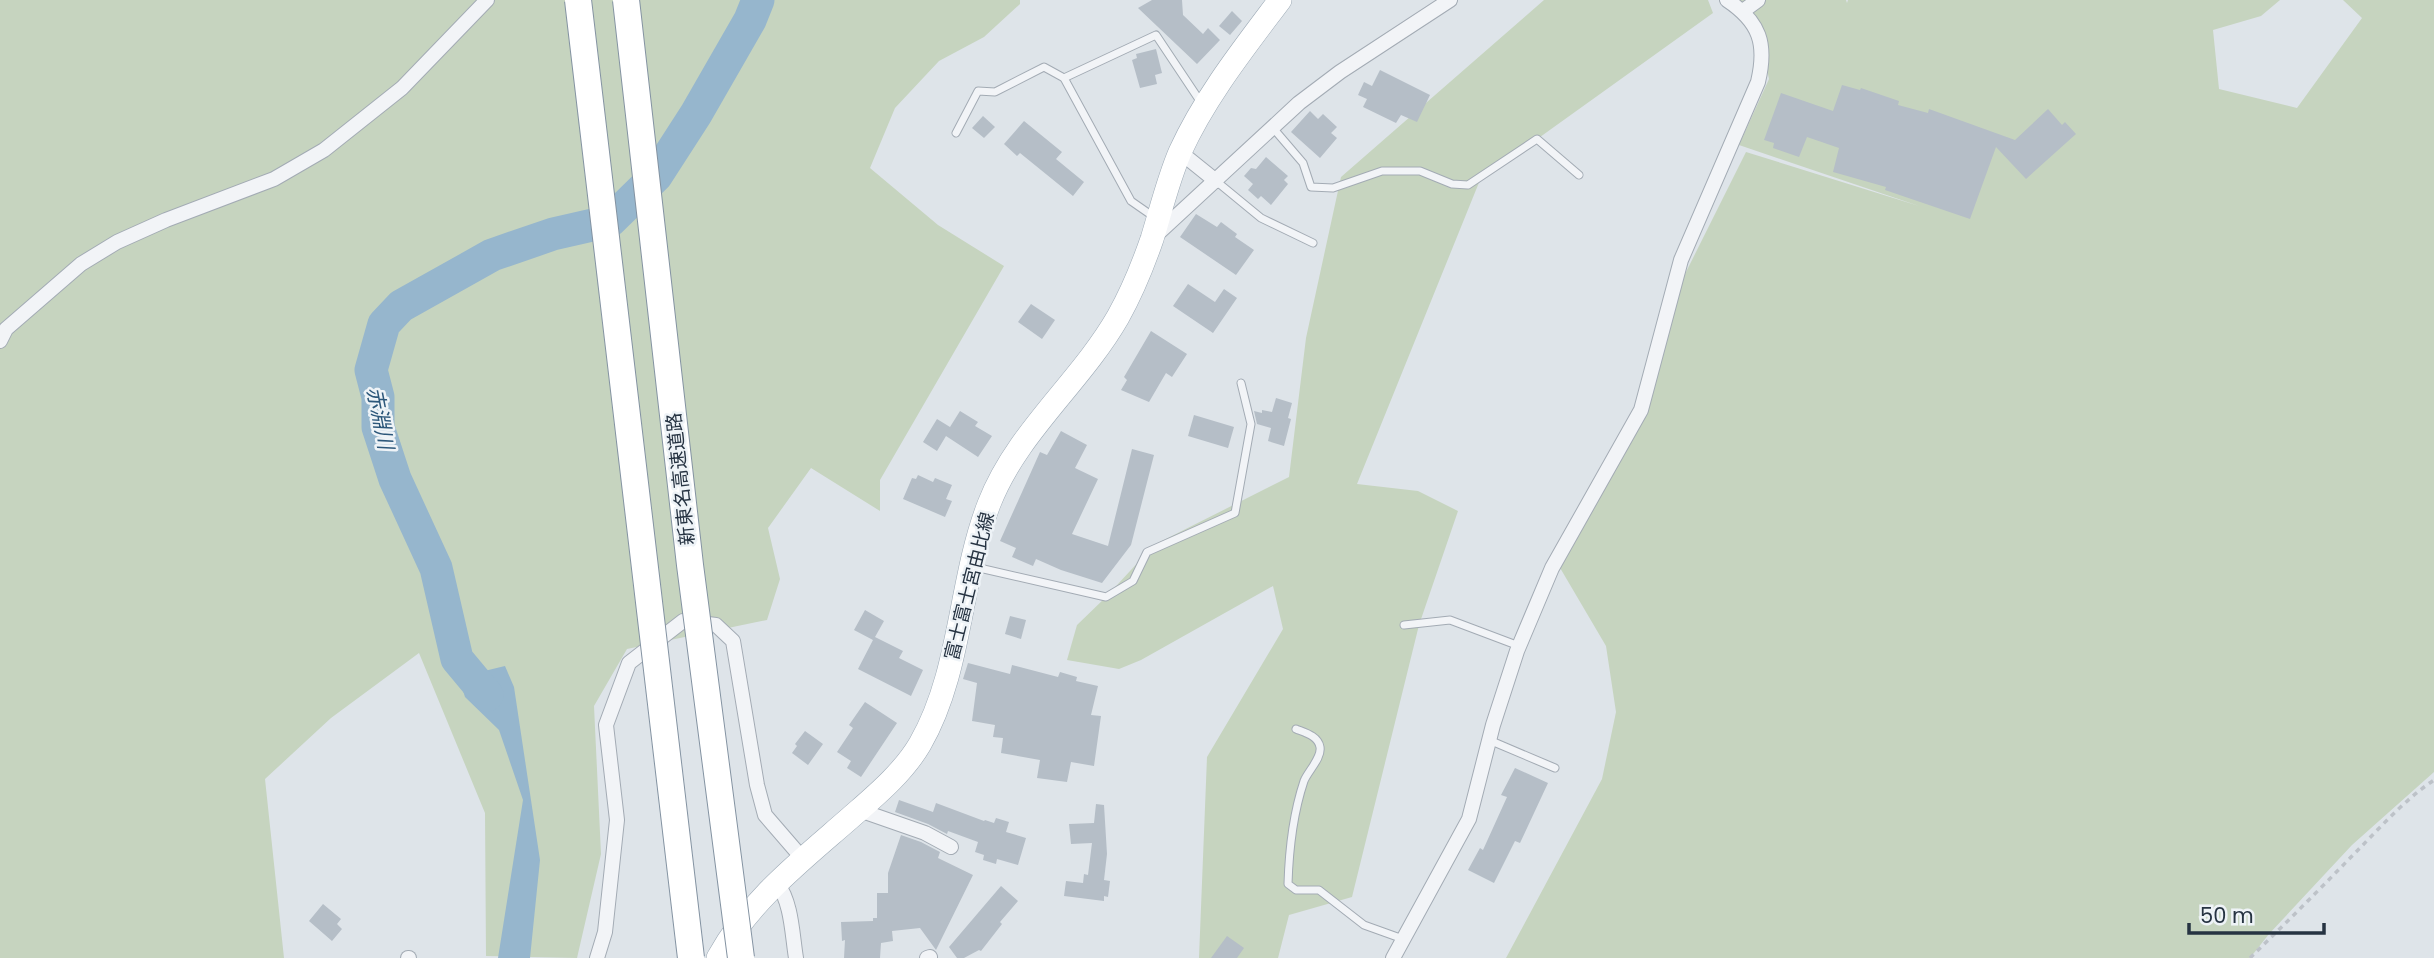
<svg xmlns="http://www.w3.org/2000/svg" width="2434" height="958" font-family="Poppins,'Noto Sans JP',sans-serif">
	<rect width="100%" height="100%" fill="#dee4e9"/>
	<g fill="#c6d4bf">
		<path d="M0,0H1020V4L984,37L939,61L895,108L870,168L938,225L1004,266L880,480V511L811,468L768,528L780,579L767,620L627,649L594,706L601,854L577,958L486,956L485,813L419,653L331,718L265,779L284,958H0Z"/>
		<path d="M1544,0H1708L1713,13L1480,180L1357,484L1418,491L1458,511L1419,625L1352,897L1289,915L1278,958H1199L1207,757L1283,629L1273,586L1141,660L1119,669L1067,660L1077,625L1106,597L1154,545L1289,477L1306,338L1341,177Z"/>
		<path d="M1727,0H1846L1847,3L1848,0H2280L2261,16L2213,30L2219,89L2297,108L2362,18L2343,0H2434V772L2352,845L2269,934L2250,958H1506L1602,779L1616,712L1606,646L1556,561L1641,410L1670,304L1746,152L1919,206L1739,145L1769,79L1760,36Z"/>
	</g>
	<path fill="#96b6cd" d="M452,657L476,673L505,666L514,687L540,860L530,958H498L523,800L499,730L465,697Z"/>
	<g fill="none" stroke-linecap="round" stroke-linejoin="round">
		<path stroke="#96b6cd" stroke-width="33" d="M487,695L457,659L436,568L395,479L378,427V397L371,370L384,324L401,306L492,255L553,234L610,221L656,176L696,114L750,20L758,0"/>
	</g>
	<g fill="#b5bec7">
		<path d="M1152,0H1182L1183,15L1203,34L1208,28L1220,40L1197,64L1138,8Z"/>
		<path d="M1232,11L1242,21L1230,35L1219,26Z"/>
		<path d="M1156,49L1162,73L1155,75L1157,84L1140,88L1132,60L1137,58L1136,54Z"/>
		<path d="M1380,70L1430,95L1417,122L1401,115L1396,123L1363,107L1367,99L1358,95L1364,82L1372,86Z"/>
		<path d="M1842,85L1860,90L1861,88L1899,101L1898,105L1928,113L1929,109L2015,140L2048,109L2062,125L2065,122L2076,134L2026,179L1996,147L1970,219L1885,190L1886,187L1833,172L1839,148L1807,137L1799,157L1773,148L1774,143L1764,140L1781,93L1833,111Z"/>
		<path d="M1310,111L1318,119L1323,114L1337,127L1331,133L1337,138L1320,158L1291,132Z"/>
		<path d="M983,116L995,127L984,138L972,128Z"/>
		<path d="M1024,121L1062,152L1056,159L1084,182L1073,196L1020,153L1017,156L1004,144Z"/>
		<path d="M1266,157L1288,176L1284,180L1288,184L1271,205L1261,196L1258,199L1248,190L1253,184L1244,176L1251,168L1256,169Z"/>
		<path d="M1196,214L1217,227L1221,222L1237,234L1235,237L1254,250L1236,275L1180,237Z"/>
		<path d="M1188,284L1215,302L1224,289L1237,298L1213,333L1173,306Z"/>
		<path d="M1031,304L1055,320L1042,339L1018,322Z"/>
		<path d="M1151,331L1187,354L1172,377L1166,373L1149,402L1121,390L1127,380L1124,377Z"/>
		<path d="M1276,398L1292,403L1288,418L1291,419L1284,446L1268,441L1271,428L1257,424L1254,411L1262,413V410L1272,412Z"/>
		<path d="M960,411L978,422L975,426L992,436L978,457L946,436L937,451L923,442L937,419L950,427Z"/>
		<path d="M1194,415L1234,427L1228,448L1188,436Z"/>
		<path d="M1061,431L1087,445L1075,468L1098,479L1072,534L1108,546L1132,449L1154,455L1131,545L1102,583L1061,570L1036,559L1033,566L1012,557L1016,548L1000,541L1040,452L1047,455Z"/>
		<path d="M918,475L933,482L935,478L952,485L946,499L952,501L945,517L903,499L912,478L916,479Z"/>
		<path d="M865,610L884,621L875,637L903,651L899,658L923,670L911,696L858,669L873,640L854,630Z"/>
		<path d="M1010,616L1026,620L1021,639L1005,634Z"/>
		<path d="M968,663L1010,674L1012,665L1058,677L1060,672L1077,677L1076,681L1098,686L1091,715L1101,716L1094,766L1071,762L1067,782L1037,778L1040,760L1001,753L1003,738L993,737L995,725L972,721L977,683L963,679Z"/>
		<path d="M865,702L897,723L861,777L847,768L851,761L837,752L853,728L849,725Z"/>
		<path d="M805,731L823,744L808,765L792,753L797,746L795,744Z"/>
		<path d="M1515,768L1548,783L1520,843L1515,841L1494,883L1468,870L1480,848L1483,850L1507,797L1501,795Z"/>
		<path d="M899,800L933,812L936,803L984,821L985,820L994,823L996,818L1009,822L1006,832L1026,838L1018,865L997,859L996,864L983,860L984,855L975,852L978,842L948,831L947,834L928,824L895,812Z"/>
		<path d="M1096,804L1104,805L1107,854L1104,880L1110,881L1108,897L1104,896V901L1064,896L1066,881L1083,883L1084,874L1088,875L1092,843L1071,844L1069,824L1094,823Z"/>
		<path d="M901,835L921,842L940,852L938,858L973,875L936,950L920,928L892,931L893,941L881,943L880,958H844L845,940L842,941L841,922L873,921V918H877V893H888V873Z"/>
		<path d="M1001,886L1018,901L1000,922L1002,924L981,951L979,950L964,958H957L949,947Z"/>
		<path d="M323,904L341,919L337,924L342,929L332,941L309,921Z"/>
		<path d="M1227,936L1244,948L1237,958H1211Z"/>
	</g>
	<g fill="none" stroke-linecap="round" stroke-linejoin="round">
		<g stroke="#a3abb4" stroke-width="9">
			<g id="service">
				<path d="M1064,78L1156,35L1202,104"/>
				<path d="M1273,128L1303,163L1311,187L1333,188L1382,171H1420L1452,184L1468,185L1537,139L1579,175"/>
				<path d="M956,133L978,91L995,92L1044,67L1064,78L1131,201L1154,217"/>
				<path d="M1216,181L1261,218L1313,243"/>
				<path d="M975,567L1106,597L1133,581L1147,552L1235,513L1251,424L1241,383"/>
				<path d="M1404,625L1450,620L1519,646"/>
				<path d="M1296,729C1306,733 1318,736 1320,747C1322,758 1308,771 1304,781C1293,814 1289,850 1288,884L1296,890H1319L1364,925L1403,939"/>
				<path d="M1489,740L1555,768"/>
			</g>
		</g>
		<g stroke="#a3abb4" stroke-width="16">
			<g id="minor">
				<path d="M1743,11L1758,0"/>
				<path d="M1180,152L1216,181"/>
				<path d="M1155,236L1299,103L1340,72L1450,0"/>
				<path d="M0,341L6,329L81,264L117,242L166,220L274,179L324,150L402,88L487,0"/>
				<path d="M859,810L925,833L951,847"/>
				<path d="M777,883C792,903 792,934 796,958"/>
				<path d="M408,958H409"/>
				<path d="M597,958L605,932L617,820L606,725L629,663L683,621L716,625L733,641L757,785L765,815L803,859"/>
				<path d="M927,958L930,957"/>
				<path d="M1393,958L1469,819L1493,725L1517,651L1552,568L1641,410L1681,260L1758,82C1767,44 1760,22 1727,0"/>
			</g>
		</g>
		<g stroke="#9daab6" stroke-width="24">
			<path id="primary" d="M718,958C749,901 802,860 850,818C875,796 903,773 920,744C962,671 959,581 989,504C1017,432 1080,383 1118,317C1132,292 1143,265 1152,239C1161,210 1168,180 1180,152C1205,97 1244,48 1280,0"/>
		</g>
		<path stroke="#bdc2c8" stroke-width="3.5" stroke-dasharray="5 5" stroke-linecap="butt" d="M2250,958C2285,924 2320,889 2354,854C2379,829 2404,800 2434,780"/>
		<use href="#service" stroke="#f2f4f7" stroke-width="7"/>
		<use href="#minor" stroke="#f2f4f7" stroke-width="14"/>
		<use href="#primary" stroke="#fff" stroke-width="23"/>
		<g stroke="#8493a2" stroke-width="28" stroke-linecap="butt">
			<g id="motorway-bridge">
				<path d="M578,0L691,958"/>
				<path d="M626,0L690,565L741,958"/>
			</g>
		</g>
		<use href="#motorway-bridge" stroke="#fff" stroke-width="26"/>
	</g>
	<g text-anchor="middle" stroke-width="5" stroke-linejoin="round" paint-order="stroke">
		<g font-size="19" fill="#263342" stroke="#eef3f7">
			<text transform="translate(680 479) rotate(-96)" y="7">新東名高速道路</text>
			<text transform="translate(969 586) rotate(-76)" y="7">富士富士宮由比線</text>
		</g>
		<g font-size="21" font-style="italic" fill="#2c577a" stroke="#eef3f7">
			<text transform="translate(380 418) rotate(79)" y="7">赤淵川</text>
		</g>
	</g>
	<path d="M2189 923v10h135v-10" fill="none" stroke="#263342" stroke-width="3.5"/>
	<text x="2200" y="923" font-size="21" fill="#263342" stroke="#eef3f7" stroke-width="5" paint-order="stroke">50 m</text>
</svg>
